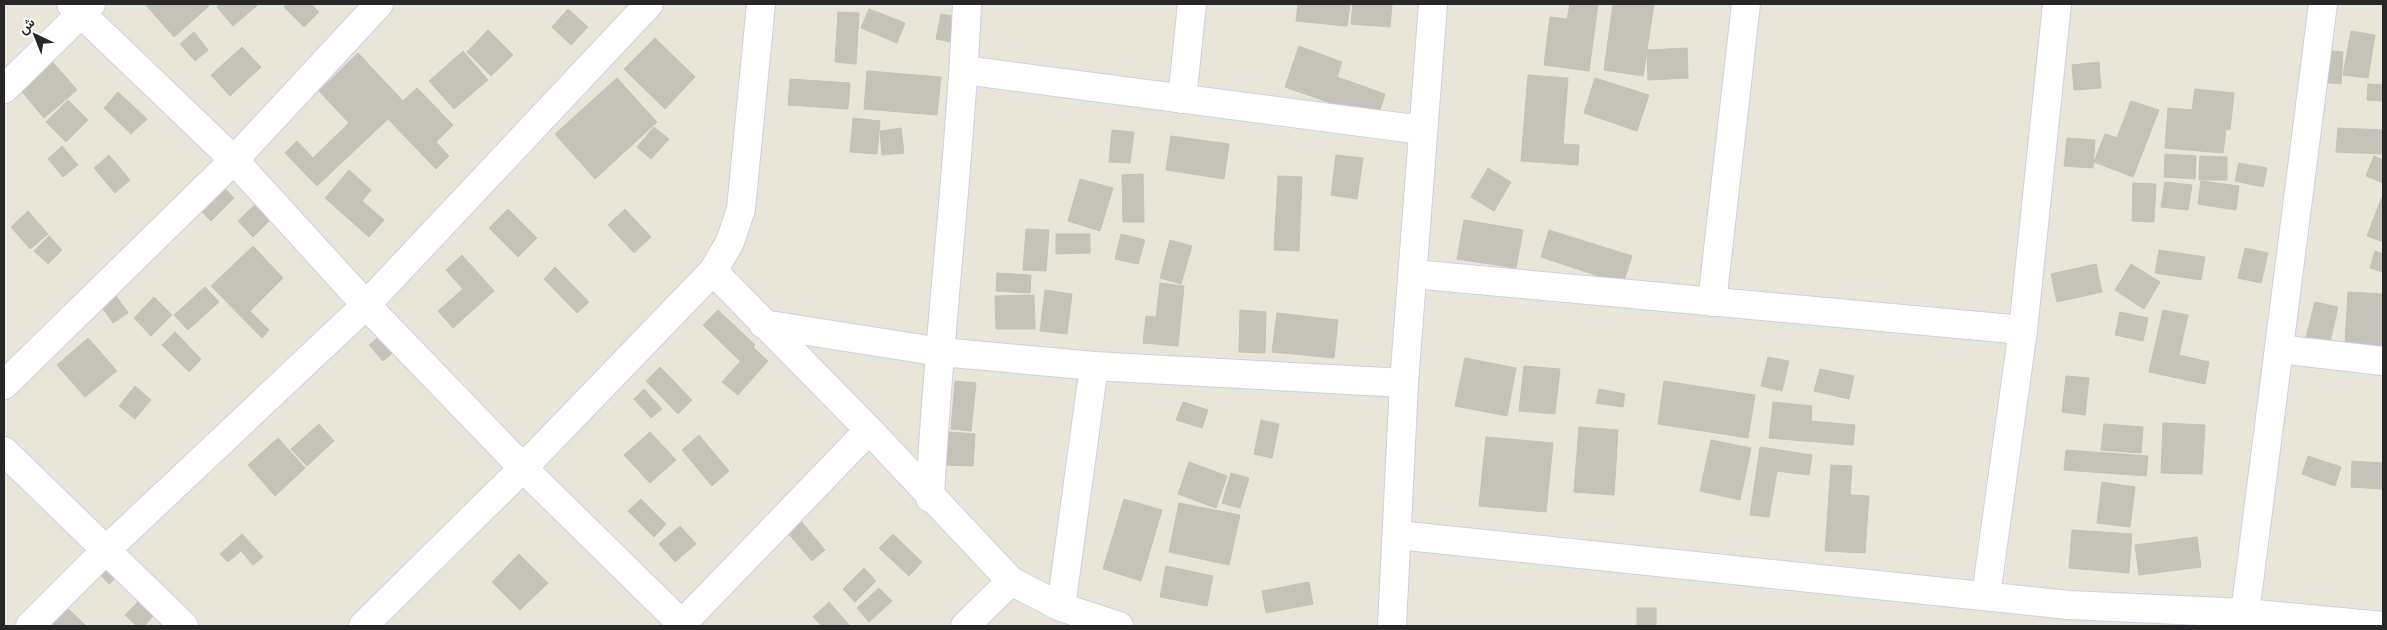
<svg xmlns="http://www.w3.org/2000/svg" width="2387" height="630" font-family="'Golos Text',Vazirmatn,sans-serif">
	<rect width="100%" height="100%" fill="#e9e6d9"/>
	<g fill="#c5c2b9" stroke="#c4c2b3">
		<path d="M145,4H207L209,6L174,37Z"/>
		<path d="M220,4H259L233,26L217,7Z"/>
		<path d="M288,4H311L319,12L304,27L284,7Z"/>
		<path d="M1298,4H1350L1347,26L1296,21Z"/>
		<path d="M1353,4H1392L1390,27L1351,24Z"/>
		<path d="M1570,4H1598L1589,71L1544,65L1550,17L1567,19Z"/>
		<path d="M1613,4H1654L1643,76L1604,70Z"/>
		<path d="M568,9L588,27L571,45L552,27Z"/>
		<path d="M869,9L905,23L897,43L861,28Z"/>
		<path d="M838,12L859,13L856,64L835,62Z"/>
		<path d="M941,14L961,18L956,43L936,39Z"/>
		<path d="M488,30L513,55L491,76L467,52Z"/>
		<path d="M2351,31L2375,35L2368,78L2343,75Z"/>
		<path d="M194,32L208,50L195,61L180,44Z"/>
		<path d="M655,38L695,77L665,109L624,69Z"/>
		<path d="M1299,46L1342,62L1337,77L1385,94L1377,119L1285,87Z"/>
		<path d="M242,47L261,67L230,96L211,75Z"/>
		<path d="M1687,48L1688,78L1648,80L1647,50Z"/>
		<path d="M2324,50L2343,52L2341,84L2321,82Z"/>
		<path d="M463,51L488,80L454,109L429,81Z"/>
		<path d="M358,53L403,101L417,88L453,125L436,142L449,156L436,169L388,119L317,186L285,153L297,141L313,158L349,123L319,91Z"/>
		<path d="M50,59L77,90L44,118L18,87Z"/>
		<path d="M2099,62L2101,88L2074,90L2072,65Z"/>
		<path d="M867,71L941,77L937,115L864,109Z"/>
		<path d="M1528,75L1568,78L1563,144L1579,145L1578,165L1521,161Z"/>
		<path d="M617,78L657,122L595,179L555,134Z"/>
		<path d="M1595,78L1649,95L1637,131L1584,113Z"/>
		<path d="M790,79L850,83L848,109L788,105Z"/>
		<path d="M2368,84L2383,85V101L2367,100Z"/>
		<path d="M2195,89L2234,93L2230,130L2226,129L2223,153L2165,148L2168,108L2192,110Z"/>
		<path d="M118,92L147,119L131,134L104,108Z"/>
		<path d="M68,100L88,120L66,142L46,122Z"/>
		<path d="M2131,101L2159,110L2133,177L2094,162L2105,134L2117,138Z"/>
		<path d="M853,118L880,121L877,154L850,152Z"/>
		<path d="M654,127L669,139L651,159L637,147Z"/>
		<path d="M901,128L904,153L882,155L880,131Z"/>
		<path d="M2338,128L2383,130V154L2336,152Z"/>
		<path d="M1112,130L1134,132L1130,163L1109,162Z"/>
		<path d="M1171,136L1229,144L1224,179L1166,170Z"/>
		<path d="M2067,138L2095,140L2093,168L2064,166Z"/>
		<path d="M62,146L78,165L63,177L48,159Z"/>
		<path d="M2165,154L2196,156L2195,179L2164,177Z"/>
		<path d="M109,155L130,180L115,193L94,168Z"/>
		<path d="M1336,155L1363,158L1357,199L1331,195Z"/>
		<path d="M2200,156L2227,157V180H2199Z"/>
		<path d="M2374,156L2383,160V183L2366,176Z"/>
		<path d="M2239,163L2267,168L2263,187L2235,181Z"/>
		<path d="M1488,168L1511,182L1494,211L1471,197Z"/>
		<path d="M349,170L371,190L362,201L384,220L369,237L325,198Z"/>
		<path d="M209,172L234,198L211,221L185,195Z"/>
		<path d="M1143,174L1144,222H1123L1122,175Z"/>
		<path d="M1278,176L1302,177L1299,251L1274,250Z"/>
		<path d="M1080,179L1113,188L1100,231L1068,221Z"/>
		<path d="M2201,181L2239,186L2236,210L2198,204Z"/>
		<path d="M2165,182L2192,185L2188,210L2161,207Z"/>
		<path d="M2133,183L2156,184L2154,222L2132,221Z"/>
		<path d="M2382,197H2383V242L2367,236Z"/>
		<path d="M260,200L275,215L253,237L238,221Z"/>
		<path d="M508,209L537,238L518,257L489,228Z"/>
		<path d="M625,209L651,237L634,253L608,225Z"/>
		<path d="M28,211L48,234L30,249L11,227Z"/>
		<path d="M1464,220L1523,230L1516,268L1457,259Z"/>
		<path d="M1026,229L1049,230L1046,271L1023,270Z"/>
		<path d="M1549,230L1632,256L1623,284L1541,257Z"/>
		<path d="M1056,234H1090V253L1056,254Z"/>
		<path d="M1121,234L1145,240L1138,264L1115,259Z"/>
		<path d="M49,236L62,250L48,264L34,251Z"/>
		<path d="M1170,240L1192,246L1181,284L1160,278Z"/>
		<path d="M253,246L283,278L250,311L269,330L262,338L211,286Z"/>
		<path d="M2245,248L2268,253L2261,283L2238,278Z"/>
		<path d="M2159,250L2205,257L2201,280L2155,273Z"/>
		<path d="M2375,251L2383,254V272L2370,268Z"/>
		<path d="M462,255L494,291L453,328L438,311L463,289L446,270Z"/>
		<path d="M2096,264L2102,292L2057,302L2051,274Z"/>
		<path d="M2131,264L2160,282L2144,309L2115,290Z"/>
		<path d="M555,267L589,302L577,313L544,279Z"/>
		<path d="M997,273L1031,275L1030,293L996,291Z"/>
		<path d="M107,283L128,313L113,323L92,293Z"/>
		<path d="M1160,283L1184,286L1178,346L1143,343L1146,316L1156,317Z"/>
		<path d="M205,287L219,302L188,330L174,315Z"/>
		<path d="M1045,290L1072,294L1067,334L1040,331Z"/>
		<path d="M2348,292L2383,294V346L2345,344Z"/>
		<path d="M1034,295L1035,329H996L995,296Z"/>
		<path d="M154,297L172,315L151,336L134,318Z"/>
		<path d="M2315,302L2338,307L2330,342L2306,337Z"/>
		<path d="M718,310L755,345L740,361L703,325Z"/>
		<path d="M1240,310L1266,312L1265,353L1239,352Z"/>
		<path d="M2163,310L2188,315L2179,355L2209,362L2205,384L2149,372Z"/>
		<path d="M2120,312L2148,318L2143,341L2115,335Z"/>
		<path d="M1277,313L1338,320L1334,358L1272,352Z"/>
		<path d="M394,324L408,340L383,361L369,345Z"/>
		<path d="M175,332L201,359L189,372L162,345Z"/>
		<path d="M88,338L117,371L85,397L57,365Z"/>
		<path d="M753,347L768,361L738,395L722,382Z"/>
		<path d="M1768,357L1789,361L1782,391L1761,386Z"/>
		<path d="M1465,358L1516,368L1507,416L1455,406Z"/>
		<path d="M1524,366L1560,369L1555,414L1519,411Z"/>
		<path d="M660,367L692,400L678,414L646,381Z"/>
		<path d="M1820,369L1854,376L1849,399L1814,391Z"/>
		<path d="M2066,376L2089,378L2085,415L2062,412Z"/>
		<path d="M955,381L976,383L971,431L951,429Z"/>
		<path d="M1664,381L1755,395L1748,438L1658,424Z"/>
		<path d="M135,386L151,400L135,419L119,406Z"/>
		<path d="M644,389L662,409L651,418L634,399Z"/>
		<path d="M1599,389L1625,394L1623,407L1596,403Z"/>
		<path d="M1183,402L1208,410L1202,428L1176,420Z"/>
		<path d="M1773,402L1812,406L1811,421L1855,425L1853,445L1769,438Z"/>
		<path d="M1261,420L1279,424L1272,458L1254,454Z"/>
		<path d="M2163,423L2205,425L2202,474L2161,473Z"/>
		<path d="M319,424L334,441L307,466L291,449Z"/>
		<path d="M2104,424L2143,427L2141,453L2101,450Z"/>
		<path d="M1579,427L1618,430L1614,495L1574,492Z"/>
		<path d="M650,432L676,460L650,483L624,455Z"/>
		<path d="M948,432L975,434L973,466L946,465Z"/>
		<path d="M699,435L729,471L712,486L682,450Z"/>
		<path d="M1486,437L1553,443L1546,512L1479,506Z"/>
		<path d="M278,438L305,468L275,496L248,465Z"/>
		<path d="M1711,440L1751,448L1740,500L1700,491Z"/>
		<path d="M1760,447L1812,455L1809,475L1777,471L1769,517L1750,515Z"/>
		<path d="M2066,450L2148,456L2146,476L2064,470Z"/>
		<path d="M2308,456L2341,467L2335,486L2302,474Z"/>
		<path d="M2352,461L2383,463V489L2351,487Z"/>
		<path d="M1189,462L1227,476L1216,508L1178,494Z"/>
		<path d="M1831,465L1852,466L1850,495L1869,496L1865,553L1825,551Z"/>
		<path d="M1231,473L1249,478L1240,508L1222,503Z"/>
		<path d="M2102,482L2135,487L2130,527L2097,523Z"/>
		<path d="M641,499L666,524L654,537L628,511Z"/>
		<path d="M1124,499L1162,510L1141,581L1103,569Z"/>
		<path d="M1179,503L1240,515L1229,565L1169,552Z"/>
		<path d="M800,520L825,550L812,561L786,531Z"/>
		<path d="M680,526L696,544L675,562L659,544Z"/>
		<path d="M2072,530L2132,534L2129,573L2069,568Z"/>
		<path d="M242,534L263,557L253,565L241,551L228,562L220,554Z"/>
		<path d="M893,534L922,562L909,576L879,548Z"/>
		<path d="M2197,537L2201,567L2139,575L2135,545Z"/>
		<path d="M519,554L548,583L520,610L492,582Z"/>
		<path d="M130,564L109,584L92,566Z"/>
		<path d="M1166,566L1213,576L1207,606L1160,597Z"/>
		<path d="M864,568L876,581L855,602L843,589Z"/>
		<path d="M1309,582L1313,604L1266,613L1262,591Z"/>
		<path d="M153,587L167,601L144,626H137L125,615Z"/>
		<path d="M879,588L892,601L869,622L857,608Z"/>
		<path d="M59,600L86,626H47Z"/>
		<path d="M829,602L850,626H822L813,617Z"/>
		<rect x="1637" y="608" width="19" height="18"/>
	</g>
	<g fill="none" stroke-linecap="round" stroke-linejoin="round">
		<g stroke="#cfcee0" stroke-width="30">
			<g id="minor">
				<path d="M71,4L234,160L366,305L523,468L684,626"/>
				<path d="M964,70L1422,130"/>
				<path d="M4,89L91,4"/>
				<path d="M1182,99L1192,4"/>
				<path d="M713,271L869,430L1011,581L1061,607L1119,626"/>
				<path d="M1413,274L2023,330"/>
				<path d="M1712,302L1746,4"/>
				<path d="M763,324L941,352L1094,366L1404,383"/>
				<path d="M2279,349L2383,361"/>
				<path d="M4,385L234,160L379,4"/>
				<path d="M4,451L184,626"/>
				<path d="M930,498C938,333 960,169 967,4"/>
				<path d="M1398,535L2069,605L2245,613L2383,626"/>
				<path d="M1986,595L2023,330L2057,4"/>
				<path d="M1061,607L1094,366"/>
				<path d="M2245,613L2323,4"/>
				<path d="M30,626L105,551L366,305L649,4"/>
				<path d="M363,626L523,468L713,271L730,242L741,209L761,4"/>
				<path d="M680,626L869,430"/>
				<path d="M965,626L1011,581"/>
				<path d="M1392,626L1404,383L1433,4"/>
			</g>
		</g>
		<use href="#minor" stroke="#fff" stroke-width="28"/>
	</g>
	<rect width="2387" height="630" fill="none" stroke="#272727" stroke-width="10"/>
	<g transform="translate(35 35) rotate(317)" stroke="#ffffff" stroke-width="4" paint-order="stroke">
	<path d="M0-4L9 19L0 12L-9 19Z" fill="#272727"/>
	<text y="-8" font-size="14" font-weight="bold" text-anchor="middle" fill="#272727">ش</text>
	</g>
</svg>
